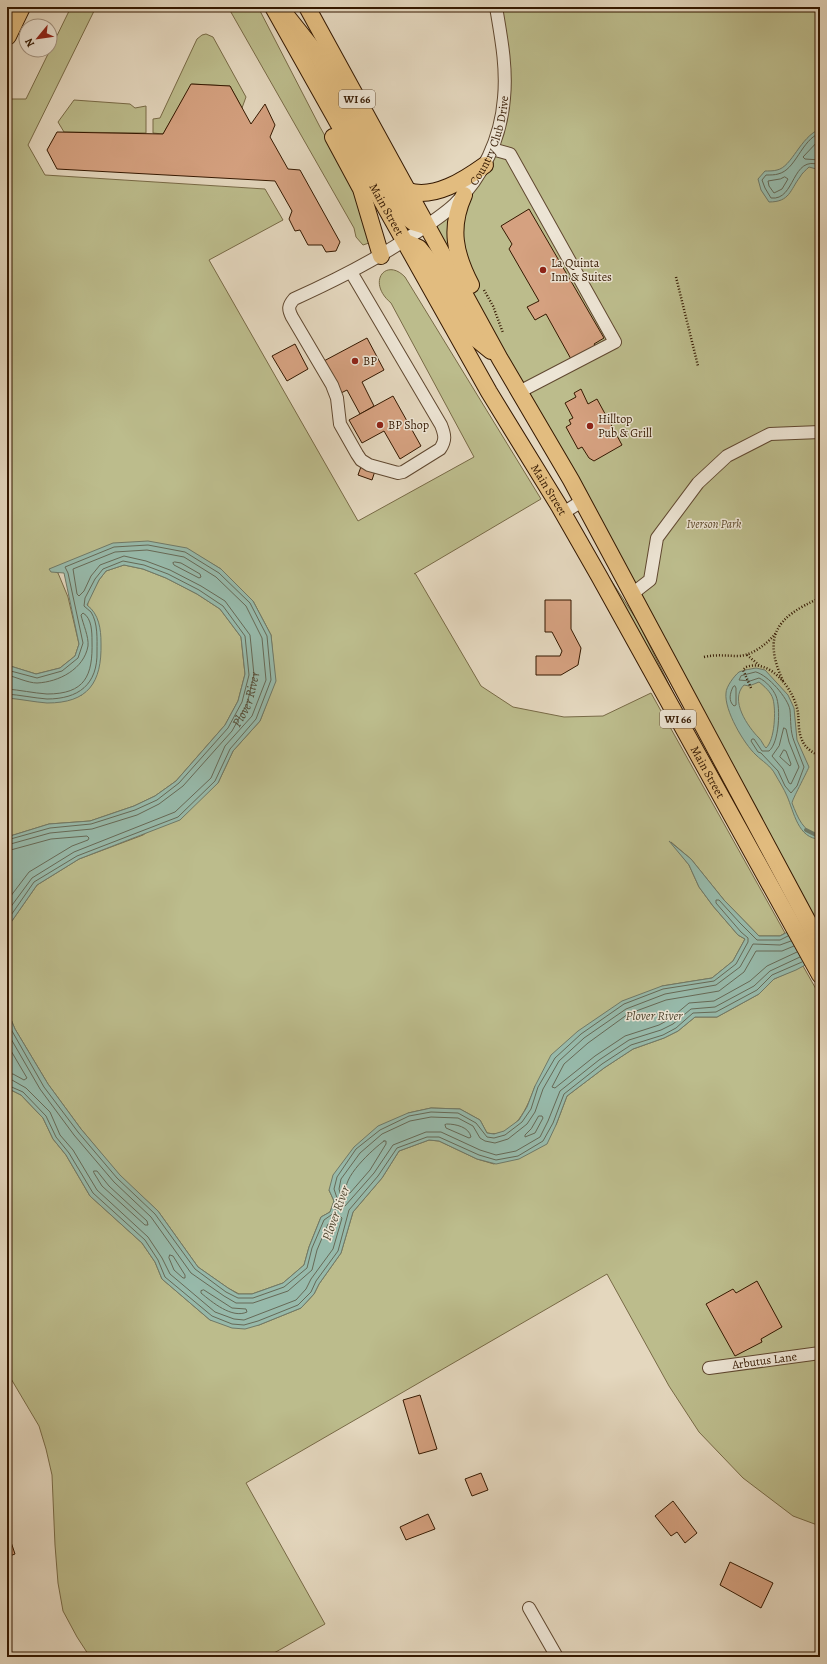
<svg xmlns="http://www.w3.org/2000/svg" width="827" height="1664" font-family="Alegreya,serif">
	<rect width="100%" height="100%" fill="#e4d7be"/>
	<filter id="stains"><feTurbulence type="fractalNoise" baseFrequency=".005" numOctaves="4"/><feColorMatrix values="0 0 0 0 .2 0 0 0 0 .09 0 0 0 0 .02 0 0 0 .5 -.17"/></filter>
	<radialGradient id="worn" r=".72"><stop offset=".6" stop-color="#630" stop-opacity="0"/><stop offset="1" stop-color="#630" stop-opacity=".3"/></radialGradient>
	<g fill="#bcbc8c" stroke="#786a46">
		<path d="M71,7H96L28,145L45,175L265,189L283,220L209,260L358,521L474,457L391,303C366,282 386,257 405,277L541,499L414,574L415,573L481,686L513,707L564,717L603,716L651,693L785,933L780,936H759L724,900L691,859L671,842L689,865L699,887L713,906L738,935L745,939L733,961L712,978L662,986L535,1086C528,1106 515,1139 487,1133L480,1120L460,1109L431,1108L408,1113L329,1190L334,1201L330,1212L321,1217L309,1247L304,1265L283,1283L252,1294H239L228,1288L198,1267L158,1211L120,1176L81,1129L48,1084L15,1029L7,1010V928L37,885L79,859L143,835L218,783L233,751L260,721L275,681L271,635L253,601L221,569L187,549L50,569L58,573L68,597L79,644L75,656L60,668L36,674L7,665V99H26Z"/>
		<path d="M228,7H258L320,127L370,215L369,243L363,245L356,237L354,228Z"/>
		<path d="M496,7H820V944L426,226L477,178L504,99Z"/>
		<path d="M206,34L213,37L246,97L242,108L230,86L192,84L163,134L153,133V119L160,118L197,39L202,35Z"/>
		<path d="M74,100L130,104L135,108L146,106V133L64,132L58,122Z"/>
		<path d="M124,565L143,569L166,578L197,594L220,609L241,637L245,674L238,701L225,725L176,781L155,796L134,806L90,821L49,824L7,837V698L23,699L82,695L88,600L99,580L106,571Z"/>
		<path d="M609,577L638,622L691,729L607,579Z"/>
		<path d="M803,966L820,996V1526L793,1516L743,1478L699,1432L669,1386L607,1274L246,1483L325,1624L267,1657H90L77,1637L63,1611L58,1583L55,1545L52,1475L46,1449L39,1426L7,1372V1088L21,1095L43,1118L53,1139L66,1155L90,1196L142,1243L155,1262L162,1279L210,1320L259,1325L301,1308L314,1294L319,1284L341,1253L353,1212L382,1178L399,1151L429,1140L439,1141L477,1159L494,1164L556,1125L567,1096L604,1068L633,1049L664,1038L678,1031L695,1017H717L759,994L774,979Z"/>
	</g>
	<g fill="#97baab" stroke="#6f7967" fill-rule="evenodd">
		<path d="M820,129V170L809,167C806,170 802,173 800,177C790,190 790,202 769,202L761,190L758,179L765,171C768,171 774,171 777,170C792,167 800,137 820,129Z"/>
		<path d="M148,541L187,548L221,569L253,601L271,635L276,681L260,721L233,751L218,783L180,820L79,859L37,885L7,928V837L49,824L90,821L134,806L155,796L176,781L225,725L238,701L245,674L241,637L220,609L197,594L166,578L143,569L124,565L106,571L99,580L87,605C99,614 101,629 101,643C102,683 88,703 47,703C34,702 20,699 7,698V665L36,674L60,668L75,656L79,644L64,573L51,572L49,569L113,543Z"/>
		<path d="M756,668L765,670L788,695L794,708L797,740L809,767C806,774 792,800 792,803C798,818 803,832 820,836V839C798,839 794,812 787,796C784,789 779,781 775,774C771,766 762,761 756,755C744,744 724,710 726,693C726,687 734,676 739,672C743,670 751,669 756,668ZM759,682C764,686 771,692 773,699C776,710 775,740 766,748C763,745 762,741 759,738C748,727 729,700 744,685L749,686Z"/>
		<path d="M669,841L691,859L724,900L759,936H780L820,915V957L796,970L774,979L759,994L717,1017H695L678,1031L664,1038L633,1049L604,1068L567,1096L556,1125L547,1144L519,1159L496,1164L477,1159L439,1141L429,1140L399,1151L382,1178L353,1212L341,1253L319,1284L314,1294L301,1308L259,1325L245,1329L232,1328L210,1320L162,1279L155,1262L142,1243L90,1196L66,1155L53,1139L43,1118L21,1095L7,1088V1010L15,1029L48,1084L81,1129L120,1175L158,1211L198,1267L228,1288L238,1294H252L283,1283L304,1265L309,1247L321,1217L330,1212L334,1201L329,1190L333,1175L354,1147L378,1126L408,1113L431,1108L460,1109L480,1120L487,1133L494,1134L504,1131L519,1120L527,1107L535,1086L551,1055L578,1031L622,1001L662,986L712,978L733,961L745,939L738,935L713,906L699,887L689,865Z"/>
	</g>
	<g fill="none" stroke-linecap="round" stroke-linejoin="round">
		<g stroke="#666956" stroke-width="1">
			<path d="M820,133C801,140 796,170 778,174C775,175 770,175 766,175L762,180L765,188L771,198C796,201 791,154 820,165"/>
			<path d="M820,139L803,157L805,159L820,160"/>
			<path d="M785,177L788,179L782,189L774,193L769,186L768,181L780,179Z"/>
			<path d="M175,562L181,563L200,574L201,577L199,578L174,565L173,563Z"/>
			<path d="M7,670L37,678L62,671L78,658L83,643L68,573L65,567L114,547L148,545L185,552L219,573L250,603L267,636L271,680L256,719L230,749L215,781L178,817L77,856L34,882L7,921"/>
			<path d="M756,672C768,675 788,698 790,710C791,720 790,731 794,741C797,750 801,758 804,767L797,786L791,793L785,786L778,771L761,753L758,752L751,741L752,739H754L762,751H769C779,743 781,708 776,696C773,689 766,681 759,678L750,681L739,680L741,676Z"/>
			<path d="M7,675C16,677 28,683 37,683C59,682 84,669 88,646C89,637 83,624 81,615L83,613C92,618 92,633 92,641C93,676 85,694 47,694C33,693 20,690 7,689"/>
			<path d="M735,686L736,688V705L734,706C728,701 730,693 733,687Z"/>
			<path d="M7,694C20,695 34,698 47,699C78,699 98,685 97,651C97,639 98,623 91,612C89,610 86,608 84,606L85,598L95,579L103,569L123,561L144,565L168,574L199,590L223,606L245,636L249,675L242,702L228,728L179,783L157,800L135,810L91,824L50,828L7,840"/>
			<path d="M784,728L786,729L789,742L799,767L791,784L789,783L783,769L772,756L779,746Z"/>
			<path d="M784,750L786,751L791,764L790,766L780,757Z"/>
			<path id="s1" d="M7,845L50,833L92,829L137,815L159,804L183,786L232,731L247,704L254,675L250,635L225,601L201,586L170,570L146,561L124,556L100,565L91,576L84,591L79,596L77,594L73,569L115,552L147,550L184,557L216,577L246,606L262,638L266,680L252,716L225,746L211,778L175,812L74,852L32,878L7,912"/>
			<path d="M7,851L51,839L87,836L89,838L88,840L72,846L29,872L7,901"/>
			<path d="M791,941L780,945L753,944L740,967L716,985L665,994L626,1009L584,1038L559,1061L543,1089L535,1112L527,1124L508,1139L495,1143L485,1141L480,1138L473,1126L458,1118L431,1117L410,1121L382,1134L360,1153L341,1179L339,1189L342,1199V1206H345L374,1173L393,1145L426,1132H441L480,1150L496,1155L516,1151L540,1137L548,1121L560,1091L599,1060L629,1040L661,1030L673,1024L691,1009L715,1007L754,986L770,971L800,957"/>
			<path d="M794,946L782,951H756L744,972L719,991L666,1000L628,1014L588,1043L564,1064L552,1087L555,1088L595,1056L625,1036L659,1025L670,1019L689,1003L714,1001L750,981L767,966L797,952"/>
			<path d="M7,1020L12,1031L44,1087L78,1132L117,1178L155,1214L195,1269L226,1292L238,1298H253L284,1287L307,1268L312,1248L324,1220L334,1213L338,1201L334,1189L337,1177L356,1149L380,1130L409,1116L431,1112L458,1113L476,1123L487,1137L494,1138L505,1135L522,1122L531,1109L538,1087L555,1058L581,1034L624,1004L663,989L714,981L736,964L748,942V938L741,932L716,903V900H719L740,923L757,940H780L788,936"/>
			<path d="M7,1032L40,1089L74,1135L114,1182L151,1217L191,1273L224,1296L236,1303H253L288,1291L312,1270L317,1250L328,1224L340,1216L342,1218L333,1249L311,1279L306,1289L296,1300L244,1320L234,1319L215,1312L170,1274L162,1258L148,1237L97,1190L73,1150L60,1135L50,1112L26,1088L12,1080H7"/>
			<path d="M7,1044L27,1078L24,1080L13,1074H7"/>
			<path d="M7,1085L23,1092L46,1116L56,1137L69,1153L93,1193L145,1240L158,1260L165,1277L212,1316L232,1324L244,1325L258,1321L298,1305L311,1292L316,1281L338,1251L349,1210L378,1176L397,1148L427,1137H439L479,1155L496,1160L518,1156L543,1141L553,1123L564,1094L602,1064L631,1045L663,1035L676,1028L693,1013L716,1012L757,990L772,975L802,962"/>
			<path d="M539,1116H542L543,1118L535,1133L525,1137V1135L531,1129Z"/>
			<path d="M447,1124C456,1124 469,1127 471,1137L469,1138L446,1128L445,1125Z"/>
			<path d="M384,1141H386V1144L370,1170L350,1193H347C340,1179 373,1149 384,1141Z"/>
			<path d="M94,1171H97L109,1186L147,1221L148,1225H145L102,1186L94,1173Z"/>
			<path d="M170,1255L173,1256L185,1275V1278H183L174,1270L169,1258Z"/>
			<path d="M204,1290L232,1308L246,1309L247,1312C232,1319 212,1302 201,1293V1291Z"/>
		</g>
		<path stroke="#6f7967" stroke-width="4" d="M806,830L820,837"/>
	</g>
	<g fill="#d5a180" stroke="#341800">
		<path d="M191,84L230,86L251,124L265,104L275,125L270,137L288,169L300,170L340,242L336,251L326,252L322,245H308L300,230L295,231L289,219L292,211L275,181L57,169L47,150L57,132L163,134Z"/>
		<path d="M529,209L604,338L594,344L596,347L571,359L546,314L535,320L527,307L539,301L509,249L512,244L501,226Z"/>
		<path d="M367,338L384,370L362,382L374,406L360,414L347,390L339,394L322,362Z"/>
		<path d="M295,344L308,369L287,381L272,356Z"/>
		<path d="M581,389L588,404L597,399L622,445L594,461L589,458L582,447L578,449L566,427L571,424L569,420L573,418L565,403L576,397L574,393Z"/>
		<path d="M393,396L421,446L400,459L384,431L362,443L349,420Z"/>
		<path d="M363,461L377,465L372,480L358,475Z"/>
		<path d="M545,600H571V629L581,648L578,665L561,675H536V656H560L562,651L552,632H545Z"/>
		<path d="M757,1281L782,1327L761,1339L762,1342L735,1356L706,1304L733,1289L736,1293Z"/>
		<path d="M420,1395L437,1449L419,1454L403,1400Z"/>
		<path d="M481,1473L488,1490L472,1496L465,1479Z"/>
		<path d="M673,1501L697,1533L685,1543L677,1532L671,1536L655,1516Z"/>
		<path d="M428,1514L435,1529L406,1540L400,1527Z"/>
		<path d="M7,1530L15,1554L7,1557Z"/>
		<path d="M730,1562L773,1583L761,1608L720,1585Z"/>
	</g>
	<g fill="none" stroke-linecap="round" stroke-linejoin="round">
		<g stroke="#604830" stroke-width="14">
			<g id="minor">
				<path d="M492,149L510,154L615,342L519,392"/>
				<path id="s2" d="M351,272L441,425C445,435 446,440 440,449L403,472L398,473L369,465L361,460L357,454L340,424L337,398L332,385L292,317C288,309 288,306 294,299C336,280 376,260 414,234C428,225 442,216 454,205C483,177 501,138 504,98C507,67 501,37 496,7"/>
				<path d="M563,513L582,501"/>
				<path d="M632,594L650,580L657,538L698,483L727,456L770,434L820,432"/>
				<path id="s3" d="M709,1368L820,1353"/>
				<path d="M529,1608L557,1657"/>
			</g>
		</g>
		<g stroke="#341800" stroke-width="18">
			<g id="major">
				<path id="s4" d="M273,7L489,392L559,506L599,576L820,975"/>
				<path d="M307,7L500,359L571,480L820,944"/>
				<path d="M286,15L317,54L405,216L413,222L426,226"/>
				<path d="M333,137L361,189L381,256"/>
				<path d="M408,191C435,199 464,180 485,165"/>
				<path d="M464,195C449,228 455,254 471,285"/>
				<path d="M408,243L419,248L428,259L475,338L491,351"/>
			</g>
		</g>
		<g stroke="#341800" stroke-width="20">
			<path id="highway" d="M7,36L21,7"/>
		</g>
		<g stroke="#341800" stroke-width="2.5" stroke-dasharray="1 2" stroke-linecap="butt">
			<path d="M676,277L698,366"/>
			<path d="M484,290L493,306L503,333"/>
			<path d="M747,655L759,665"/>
			<path d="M704,657C717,654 727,656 739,656C753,655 767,644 776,633"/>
			<path d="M783,681C762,635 777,617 820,598"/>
			<path d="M751,688L743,670L746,667C771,658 795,691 798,713C799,721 798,732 802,740C805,748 813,753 820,756"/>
		</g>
		<use href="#minor" stroke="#ede5d5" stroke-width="12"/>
		<use href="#major" stroke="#e2bc7f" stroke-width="16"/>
		<use href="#highway" stroke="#e2bc7f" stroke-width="18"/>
	</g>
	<g fill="#8f2418" stroke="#ede5d5" stroke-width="1.5">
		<circle cx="543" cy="270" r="4"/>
		<circle cx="355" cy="361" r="4"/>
		<circle cx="380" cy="425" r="4"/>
		<circle cx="590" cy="426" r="4"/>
	</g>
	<g text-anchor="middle" stroke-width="3" stroke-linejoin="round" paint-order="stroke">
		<g fill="#ede5d5" stroke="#6c5640" stroke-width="1">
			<rect x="339" y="90" width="36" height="18" rx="3"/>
			<rect x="660" y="710" width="36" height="18" rx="3"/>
		</g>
		<g font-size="11" font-weight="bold" fill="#341800">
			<text x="357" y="103">WI 66</text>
			<text x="678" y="723">WI 66</text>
		</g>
		<g font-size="12" fill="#341800" stroke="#ede5d5">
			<text dy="4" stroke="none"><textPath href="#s2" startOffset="733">Country Club Drive</textPath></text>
			<text dy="4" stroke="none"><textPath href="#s4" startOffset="232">Main Street</textPath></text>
			<text dy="4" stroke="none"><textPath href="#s4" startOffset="556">Main Street</textPath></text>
			<text dy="4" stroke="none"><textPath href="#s4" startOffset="880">Main Street</textPath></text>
			<text dy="4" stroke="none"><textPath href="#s3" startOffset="56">Arbutus Lane</textPath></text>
		</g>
		<g font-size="12" fill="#341800" stroke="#ede5d5" text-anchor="start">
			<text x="551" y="267">La Quinta<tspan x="551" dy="14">Inn &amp; Suites</tspan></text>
			<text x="363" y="365">BP</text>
			<text x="598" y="423">Hilltop<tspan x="598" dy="14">Pub &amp; Grill</tspan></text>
			<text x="388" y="429">BP Shop</text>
		</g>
		<g font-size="12" font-style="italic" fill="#5d492a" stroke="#ede5d5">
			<text x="714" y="528">Iverson Park</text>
		</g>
		<g font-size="13" font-style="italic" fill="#524933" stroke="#ede5d5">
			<text dy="5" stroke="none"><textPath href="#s1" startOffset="297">Plover River</textPath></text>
			<text x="654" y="1020">Plover River</text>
			<text transform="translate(335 1213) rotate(-70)" y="5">Plover River</text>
		</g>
	</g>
	<rect width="827" height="1664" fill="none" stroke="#e4d7be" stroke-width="24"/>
	<rect x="8" y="8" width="811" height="1648" fill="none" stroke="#341800" stroke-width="2"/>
	<rect x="12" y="12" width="803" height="1640" fill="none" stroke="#341800"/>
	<g transform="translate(38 38) rotate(241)"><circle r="19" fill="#ede5d5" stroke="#a39380"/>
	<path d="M0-3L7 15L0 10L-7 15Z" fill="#8f2418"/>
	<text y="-6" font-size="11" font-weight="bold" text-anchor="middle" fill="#341800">N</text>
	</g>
	<rect width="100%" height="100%" filter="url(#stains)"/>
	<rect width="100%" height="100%" fill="url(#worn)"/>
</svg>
